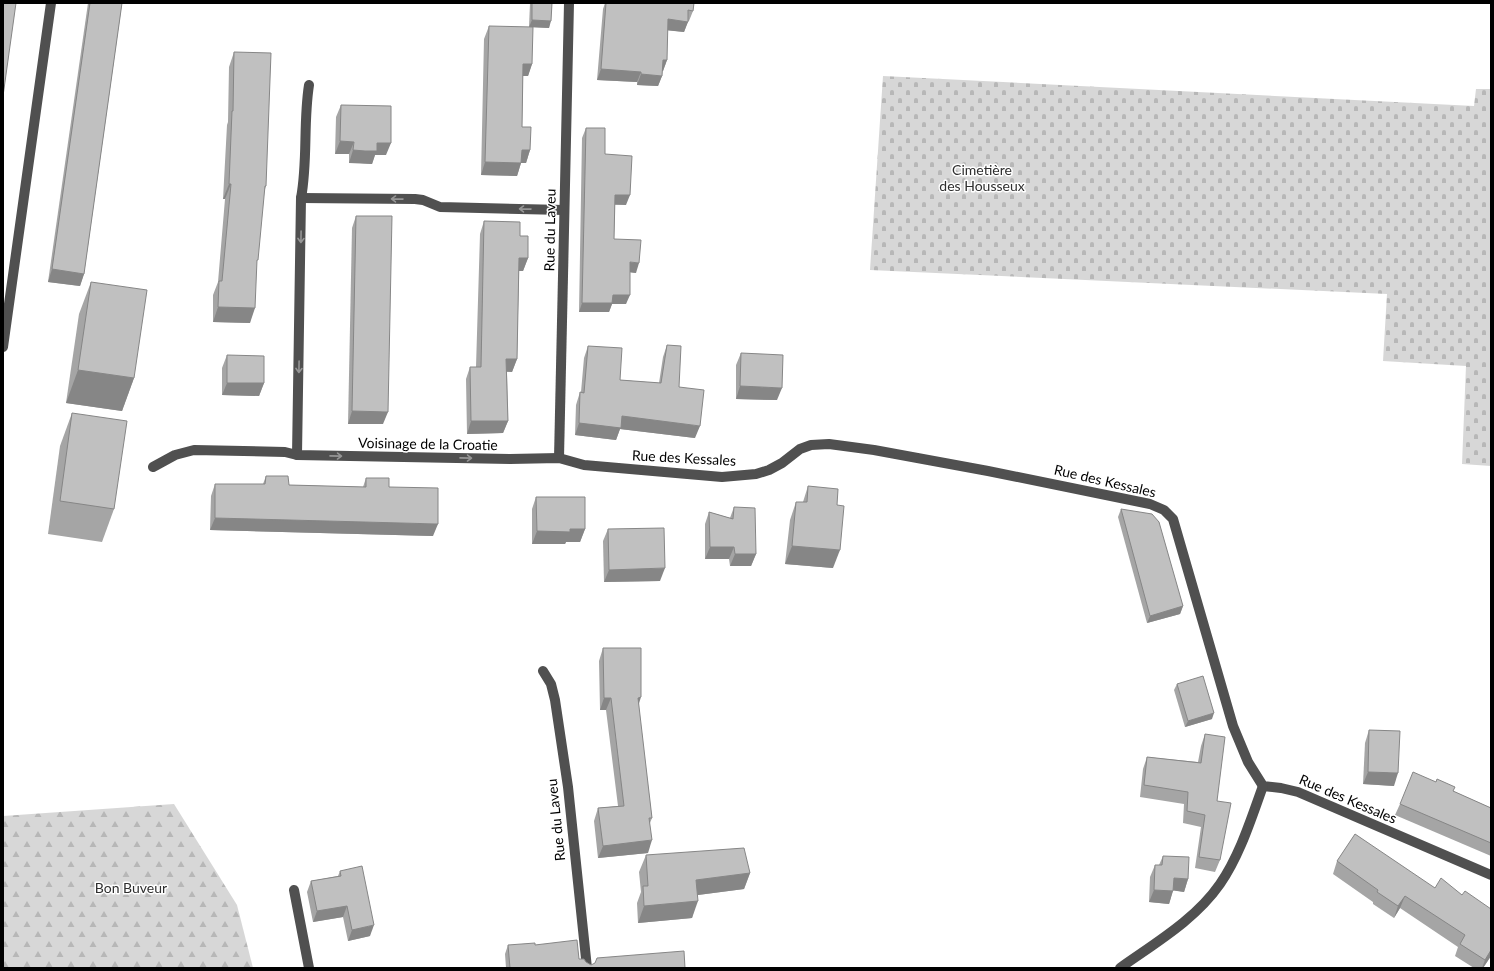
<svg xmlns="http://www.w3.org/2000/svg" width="1494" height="971" font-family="Lato,sans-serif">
	<defs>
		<pattern id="forest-firs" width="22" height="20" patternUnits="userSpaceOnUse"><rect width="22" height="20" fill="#d7d7d7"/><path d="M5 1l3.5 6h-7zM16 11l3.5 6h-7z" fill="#b7b7b7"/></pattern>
		<pattern id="cemetery-stones" width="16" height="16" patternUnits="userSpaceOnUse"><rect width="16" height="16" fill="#d7d7d7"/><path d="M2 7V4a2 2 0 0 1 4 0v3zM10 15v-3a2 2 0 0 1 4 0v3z" fill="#b7b7b7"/></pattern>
	</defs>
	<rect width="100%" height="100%" fill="#fff"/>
	<path fill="url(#forest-firs)" d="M174,804L237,905L253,968H3V816Z"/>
	<path fill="url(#cemetery-stones)" d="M883,76L1474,106L1476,89H1491V466L1462,464L1466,366L1383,361L1387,294L870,270Z"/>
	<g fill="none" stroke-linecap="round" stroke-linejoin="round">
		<g stroke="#505050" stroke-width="10">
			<path d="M301,198L415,199L423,200L440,207L564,210"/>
			<path d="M3,347L51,3"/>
			<path d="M297,455L301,198C308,161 303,123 309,85"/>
			<path d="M559,458L569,3"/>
			<path d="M153,467L175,455L194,450L285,452L297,455L510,459L559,458L584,465L722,477L756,474L769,470L782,463L800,449L811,445L829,444L874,450L988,471L1150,504L1164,510L1173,519L1233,726L1248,762L1263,786L1281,788L1298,792L1491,875"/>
			<path d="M543,671L551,684L555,700L568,787L587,968"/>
			<path d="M294,890L309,968"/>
			<path d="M1120,968C1155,943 1195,920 1220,884C1240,855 1251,819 1263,786"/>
		</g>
	</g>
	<g fill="#a5a5a5">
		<path d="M88,3H122L84,274L80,286L48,282Z"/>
		<path d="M530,3H552L549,28L529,27Z"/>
		<path d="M605,3H694L693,11L689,21H688L684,32L667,30V60L663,71H662V76L658,86L637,85V82L597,80L603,9Z"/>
		<path d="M489,26L532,64L528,76H523L522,127L530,150L526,163H521L517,176L481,175L484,39Z"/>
		<path d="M234,52L266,186L264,192L250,323L213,322V295L218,282L225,199H223L227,125L228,122L229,67Z"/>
		<path d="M341,105L386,155H375L372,164L360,163H349V154H335L336,117Z"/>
		<path d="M586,128L605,154L626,205H615L614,239L636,273L630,272L626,304H612L609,312H579L582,138Z"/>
		<path d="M356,216L383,424H348L352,228Z"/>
		<path d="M484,221L520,236L528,258L523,271H519L517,359L512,372H507L508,421L503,433L467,434L466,379L470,367H476L480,234Z"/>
		<path d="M91,282L134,378L122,411L66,403L79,314Z"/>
		<path d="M667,345L679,387L695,438L620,429L616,440L575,435L576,405L580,392H581L584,358L588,346L620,380L659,383L663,357Z"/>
		<path d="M741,353L777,400L736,399V365Z"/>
		<path d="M227,355L264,383L259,396L222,395V368Z"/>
		<path d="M72,413L114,509L102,542L48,534L60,446Z"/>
		<path d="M266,476L289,485L363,487L366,478L389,487L433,536L210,530L211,496L215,484H263Z"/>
		<path d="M808,486L837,505L833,568L785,564L790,520L796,502H803Z"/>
		<path d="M536,497L585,529L580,542H566L565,544H532V509Z"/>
		<path d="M734,507L756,554L751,566H730L729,559H705V524L709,512L730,518Z"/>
		<path d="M1121,509L1183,606L1180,614L1147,623L1118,517Z"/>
		<path d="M608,529L660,581L604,582L603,541Z"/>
		<path d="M603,648L638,705L652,818L650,823L648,853L598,858L594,821L598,808L618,806L606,710H600L599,661Z"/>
		<path d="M1177,684L1212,719L1185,727L1174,690Z"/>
		<path d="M1369,730L1394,786L1363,784L1365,743Z"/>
		<path d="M1205,734L1217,801L1220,860L1215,872L1195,868L1201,827L1183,823L1184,804L1140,797L1143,769L1147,757L1198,762L1201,746Z"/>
		<path d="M1453,791L1491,808V856L1395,815L1400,804Z"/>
		<path d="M646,855L750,873L744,889L698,895L692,918L638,923L637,903L641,892L639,872Z"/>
		<path d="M1163,856L1188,879L1184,892L1173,890L1169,904L1149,902L1150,877L1155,865H1159Z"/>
		<path d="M1337,861L1435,888L1462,895L1491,909V956L1483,968H1474L1455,956L1458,947L1400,908L1394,918L1373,904V902L1333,874Z"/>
		<path d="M340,871L370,936L348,941L343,917L313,922L307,892L311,881L338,876Z"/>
		<path d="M508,945H535L579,959L591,965L685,968H506L505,954Z"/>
	</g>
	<g fill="#868686">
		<path d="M668,19L688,22L684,32L664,30Z"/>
		<path d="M532,20L551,21L549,28L529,27Z"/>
		<path d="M663,60H667L663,71H659Z"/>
		<path d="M523,64H532L528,76H519Z"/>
		<path d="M601,69L641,72L637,82L597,80Z"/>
		<path d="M641,74L662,76L658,86L637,85Z"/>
		<path d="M340,141L354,142L349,154H335Z"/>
		<path d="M377,143H391L386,155H375L372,164L349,163L353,150Z"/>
		<path d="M522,150H530L526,163H517Z"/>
		<path d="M485,162L521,163L517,176L481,175Z"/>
		<path d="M229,184H231L225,199H223Z"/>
		<path d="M615,195H630L626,205L612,204Z"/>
		<path d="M519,258H528L523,271H515Z"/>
		<path d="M630,262L639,263L636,273L627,272Z"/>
		<path d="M52,269L84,274L80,286L48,282Z"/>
		<path d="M613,295H630L626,304H612L609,312H579L582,303Z"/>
		<path d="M218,307L255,308L250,323L213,322Z"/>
		<path d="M506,359H517L512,372L502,371Z"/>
		<path d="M78,370L134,378L122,411L66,403Z"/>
		<path d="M227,383H264L259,396L222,395Z"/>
		<path d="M740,386L782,388L777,400L736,399Z"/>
		<path d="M352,411L388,412L383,424H348Z"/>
		<path d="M622,416L700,426L695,438L620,429L616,440L575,435L579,423Z"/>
		<path d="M471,421H508L503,433L467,434Z"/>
		<path d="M215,518L438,524L433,536L210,530Z"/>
		<path d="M570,529H585L580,542H566L565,544H532L537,531Z"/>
		<path d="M792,546L840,550L833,568L785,564Z"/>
		<path d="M710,547H734L729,559H705Z"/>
		<path d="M735,554H756L751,566H730Z"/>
		<path d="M665,568L660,581L604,582L609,570Z"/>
		<path d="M1183,606L1180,614L1147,623L1150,616Z"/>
		<path d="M641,697L637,710L638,698Z"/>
		<path d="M604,698H611L606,710H600Z"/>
		<path d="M1214,713L1212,719L1185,727L1188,721Z"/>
		<path d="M1368,772L1398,773L1394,786L1363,784Z"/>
		<path d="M652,840L648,853L598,858L603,846Z"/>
		<path d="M750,873L744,889L690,896L696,880Z"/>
		<path d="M1174,878L1188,879L1184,892L1170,890Z"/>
		<path d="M1154,890L1173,891L1169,904L1149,902Z"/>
		<path d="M1405,896L1400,908L1394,918L1398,906Z"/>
		<path d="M698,901L692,918L638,923L644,906Z"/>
		<path d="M347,906L343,917L313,922L317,911Z"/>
		<path d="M374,925L370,936L348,941L352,930Z"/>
		<path d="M1491,950V956L1483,968H1482L1485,960Z"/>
	</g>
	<g fill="#c0c0c0" stroke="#868686">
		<path d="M3,3H16L3,96Z"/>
		<path d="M90,3H122L84,274L52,269Z"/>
		<path d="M532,3H552L551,21L532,20Z"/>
		<path d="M606,3H694L693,11L688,10V22L668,19L667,60H663L662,76L641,74V72L601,69Z"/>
		<path d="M489,26L533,27L532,64H523L522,127H531L530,150H522L521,163L485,162Z"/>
		<path d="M234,52L271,53L266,186H265L258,260H257L255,308L218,307L219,281H222L231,184H229L232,111H233Z"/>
		<path d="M341,105L391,106V143H377V151H365L353,150L354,142L340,141Z"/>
		<path d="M586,128H605V154L632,156L630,195H615L614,239L641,240L639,263L630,262V295H613L612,303H582Z"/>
		<path d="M356,216H392L388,412L352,411Z"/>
		<path d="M484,221L520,222V236H528V258H519L517,359H506L508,421H471L470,367H481Z"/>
		<path d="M91,282L147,290L134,378L78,370Z"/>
		<path d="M667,345L681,346L679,387L704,390L700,426L622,416L621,428L579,423L580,392L584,393L588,346L622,348L620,380L661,383Z"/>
		<path d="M741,353L783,355L782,388L740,386Z"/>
		<path d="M227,355L264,356V383H227Z"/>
		<path d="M72,413L127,421L114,509L60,501Z"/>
		<path d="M266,476H288L289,485L366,487V478H389V487L438,488V524L215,518V484H265Z"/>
		<path d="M808,486L838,489L837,505L844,506L840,550L792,546L796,502H807Z"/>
		<path d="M536,497H585V529H570V532L537,531Z"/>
		<path d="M734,507L755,508L756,554H735L734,547H710L709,512L733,519Z"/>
		<path d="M1121,509L1152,514L1159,522L1183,606L1150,616Z"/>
		<path d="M664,528L665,568L609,570L608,529Z"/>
		<path d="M603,648H641V697L638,698L652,818H649L652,840L603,846L598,808L624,806L611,698H604Z"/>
		<path d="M1203,676L1214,713L1188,721L1177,684Z"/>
		<path d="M1369,730L1400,731L1398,773L1368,772Z"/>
		<path d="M1205,734L1225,737L1217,801L1231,803L1220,860L1199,857L1205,815L1187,811L1188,792L1144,785L1147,757L1201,763Z"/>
		<path d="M1413,772L1436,782L1437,779L1455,787L1453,791L1491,808V843L1400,804Z"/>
		<path d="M1355,834L1435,888L1441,878L1462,895L1465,891L1491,909V950L1485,960L1460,944L1465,935L1405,896L1398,906L1377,892L1378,890L1337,861Z"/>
		<path d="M744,848L750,873L696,880L698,901L644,906L643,886H648L646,855Z"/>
		<path d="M1163,856L1189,857L1188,879L1174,878L1173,891L1154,890L1155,865H1162Z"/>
		<path d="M362,866L374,925L352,930L347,906L317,911L311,881L341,876L340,871Z"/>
		<path d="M577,940L579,959H584L586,962L591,965L595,963L597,958L684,951L685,968H510L508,945L535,943V945Z"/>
	</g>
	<defs><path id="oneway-shaft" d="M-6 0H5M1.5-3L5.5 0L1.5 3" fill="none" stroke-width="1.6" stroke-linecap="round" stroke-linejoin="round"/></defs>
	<g stroke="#969696">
		<use href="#oneway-shaft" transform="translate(397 199) rotate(-179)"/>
		<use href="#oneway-shaft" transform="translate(525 209) rotate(-179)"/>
		<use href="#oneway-shaft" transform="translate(301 237) rotate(91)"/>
		<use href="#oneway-shaft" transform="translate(299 367) rotate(91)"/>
		<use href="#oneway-shaft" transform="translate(336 456) rotate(1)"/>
		<use href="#oneway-shaft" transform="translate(466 458) rotate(1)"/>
	</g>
	<g text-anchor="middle" stroke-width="3" stroke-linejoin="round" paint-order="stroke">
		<g font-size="14" fill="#2e2e2e" stroke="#fff">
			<text x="982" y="175">Cimetière<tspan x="982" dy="16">des Housseux</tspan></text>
			<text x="131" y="893">Bon Buveur</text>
		</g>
		<g font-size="14" fill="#000" stroke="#fff">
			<text transform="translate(550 230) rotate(-89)" y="5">Rue du Laveu</text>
			<text transform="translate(428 444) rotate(1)" y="5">Voisinage de la Croatie</text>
			<text transform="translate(684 458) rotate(3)" y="5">Rue des Kessales</text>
			<text transform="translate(1105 481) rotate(13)" y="5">Rue des Kessales</text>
			<text transform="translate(1348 799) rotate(23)" y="5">Rue des Kessales</text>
			<text transform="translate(556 820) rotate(-96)" y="5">Rue du Laveu</text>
		</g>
	</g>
	<rect width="1494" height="971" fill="none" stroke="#000000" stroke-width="8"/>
</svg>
